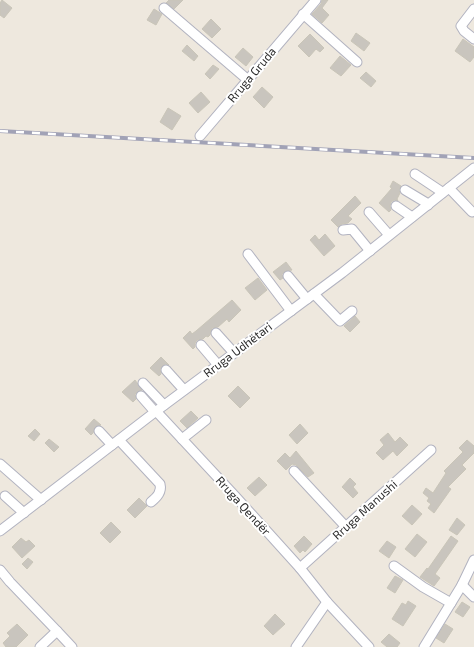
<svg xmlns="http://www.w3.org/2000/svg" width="474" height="647" font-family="'Exo 2',sans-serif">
	<rect width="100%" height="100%" fill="#eee8de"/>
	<g fill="#c9c5be" stroke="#c9c5b8">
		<path d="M2,0L12,8L4,18L0,15V3Z"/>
		<path d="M169,0H183L174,9L166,3Z"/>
		<path d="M322,0H328L322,8L329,15L322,23L312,14L321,4Z"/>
		<path d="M154,9L162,14L156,25L147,20Z"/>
		<path d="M211,19L221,29L212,38L202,29Z"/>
		<path d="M356,33L370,43L364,51L351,41Z"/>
		<path d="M310,34L324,48L320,52L316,49L309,57L298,46Z"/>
		<path d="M463,39L474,47V57L470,62L455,51Z"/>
		<path d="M187,45L198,56L194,61L182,51Z"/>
		<path d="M243,48L253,57L246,66L235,57Z"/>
		<path d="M340,56L351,65L341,76L330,68Z"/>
		<path d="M213,65L219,69L210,79L205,74Z"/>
		<path d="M366,72L376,81L371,87L360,78Z"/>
		<path d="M262,87L273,97L264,108L253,97Z"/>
		<path d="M201,92L210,102L198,113L189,103Z"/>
		<path d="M168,108L181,116L172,130L160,122Z"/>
		<path d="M393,181L401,186L399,190L400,193L397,199L398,201L394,200L391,202L390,206L391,210L389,212L379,203L392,188L390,187Z"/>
		<path d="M355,196L361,203L348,216L352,219L348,223L342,224L338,227L331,220Z"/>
		<path d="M325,234L335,246L324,256L310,240L315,235L319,240Z"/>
		<path d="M286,262L292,270L285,271L282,274L283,278L280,280L273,272Z"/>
		<path d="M258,278L267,290L255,300L245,288Z"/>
		<path d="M232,300L241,310L229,322L227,319L218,327L212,328L210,335L208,337L206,336L203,339L197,340L195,343V347L193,349L183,338L190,331L192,334L196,331Z"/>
		<path d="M355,316L360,322L350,332L344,326Z"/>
		<path d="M161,357L169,365L165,364L162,366L160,369L161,374L159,376L150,368Z"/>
		<path d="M135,380L142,390L137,392L135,394L136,399L133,402L122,392Z"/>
		<path d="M238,386L250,398L240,408L228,396Z"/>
		<path d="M191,411L198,418L187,428L180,421Z"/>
		<path d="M94,419L101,425L95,427L93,433L91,435L85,429Z"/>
		<path d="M300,424L308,433L297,444L289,435Z"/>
		<path d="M35,429L40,434L34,441L28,436Z"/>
		<path d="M388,433L395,442L400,437L408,445L397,456L393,451L383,460L376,453L384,445L380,440Z"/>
		<path d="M49,439L59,447L54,452L45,443Z"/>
		<path d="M467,440L474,446V453L462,465L466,469L448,487L451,489L434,513L428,508L431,504L427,501L429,498L423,493L426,488L433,493L446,473L444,471L463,452L459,448Z"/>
		<path d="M296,451L314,473L308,477L296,465L292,464L286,470L277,461L285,453L290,458Z"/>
		<path d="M259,477L267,485L255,496L247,488Z"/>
		<path d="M350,478L356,484L353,487L358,493L353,498L342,487Z"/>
		<path d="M139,498L147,506L135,518L127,510Z"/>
		<path d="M412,505L422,514L412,525L402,516Z"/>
		<path d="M457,518L465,525L457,535L449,530Z"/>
		<path d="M111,522L121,532L110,543L100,533Z"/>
		<path d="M417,534L427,542L415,557L405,549Z"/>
		<path d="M304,536L312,544L305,552L303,550L300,553L294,546Z"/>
		<path d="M451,536L458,541L435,574L440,578L434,586L420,577L427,568L428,569Z"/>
		<path d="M21,538L26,542L29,540L35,546L22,558L12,547Z"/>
		<path d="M387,541L396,547L389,558L379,551Z"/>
		<path d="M28,558L33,562L27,569L22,564Z"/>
		<path d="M395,576L403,580L395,593L387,588Z"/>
		<path d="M408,601L416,606L403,626L392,619L402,603L406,605Z"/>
		<path d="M462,602L470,607L463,617L455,612Z"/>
		<path d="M275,614L285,624L273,635L264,626Z"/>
		<path d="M17,624L28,635L16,647H6L3,643L10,636L7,633Z"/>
		<path d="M445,624L453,629L444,643L436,638Z"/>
		<path d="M389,634L400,643L397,647H387L381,642Z"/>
	</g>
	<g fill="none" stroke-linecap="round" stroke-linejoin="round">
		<g stroke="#b2b3c0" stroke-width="11">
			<g id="minor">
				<path d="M164,8L248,80"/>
				<path d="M474,9L461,26L464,31L474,39"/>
				<path d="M303,14L357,62"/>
				<path d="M200,136L316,0"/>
				<path d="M415,174L439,190L442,193"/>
				<path d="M449,188L472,212"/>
				<path d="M405,190L425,202L428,205"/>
				<path d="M396,206L412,217"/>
				<path d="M369,212L389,235"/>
				<path d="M343,230L352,229L370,251"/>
				<path d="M248,254L291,311"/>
				<path d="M288,276L307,299"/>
				<path d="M314,294L340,321L352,311"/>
				<path d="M216,333L234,353"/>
				<path d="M201,345L218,365"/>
				<path d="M166,370L184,390"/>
				<path d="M143,383L164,405"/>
				<path d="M141,396L155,412"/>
				<path d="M156,411L235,496L300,568L327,602L369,647"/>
				<path d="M99,431L112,445"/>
				<path d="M182,439L206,420"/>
				<path d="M119,440L160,484C162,492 157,497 151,502"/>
				<path d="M0,464L41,500"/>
				<path d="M294,471L346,527"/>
				<path d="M5,496L24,513"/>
				<path d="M0,531L155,412L342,273L474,168"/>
				<path d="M394,566L423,587L451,603"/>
				<path d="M300,568L431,450"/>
				<path d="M0,570L10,582L57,631L40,647"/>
				<path d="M462,585L474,597"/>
				<path d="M57,631L72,647"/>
				<path d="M296,647L327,602"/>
				<path d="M424,647L462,585L474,560"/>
			</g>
		</g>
		<use href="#minor" stroke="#fff" stroke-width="9"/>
		<g stroke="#a1a2b6" stroke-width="4">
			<path id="rail" d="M0,131L474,158"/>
		</g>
		<use href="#rail" stroke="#fff" stroke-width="2.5" stroke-dasharray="8" stroke-linecap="butt"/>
	</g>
	<g text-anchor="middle" stroke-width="4" stroke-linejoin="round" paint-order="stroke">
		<g font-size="12" fill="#2c2c2c" stroke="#fff">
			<text transform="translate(252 75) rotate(-50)" y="4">Rruga Gruda</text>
			<text transform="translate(238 350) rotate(-37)" y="4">Rruga Udhëtari</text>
			<text transform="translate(243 506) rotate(48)" y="4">Rruga Qendër</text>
			<text transform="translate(365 510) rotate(-42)" y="4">Rruga Manushi</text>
		</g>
	</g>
</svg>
